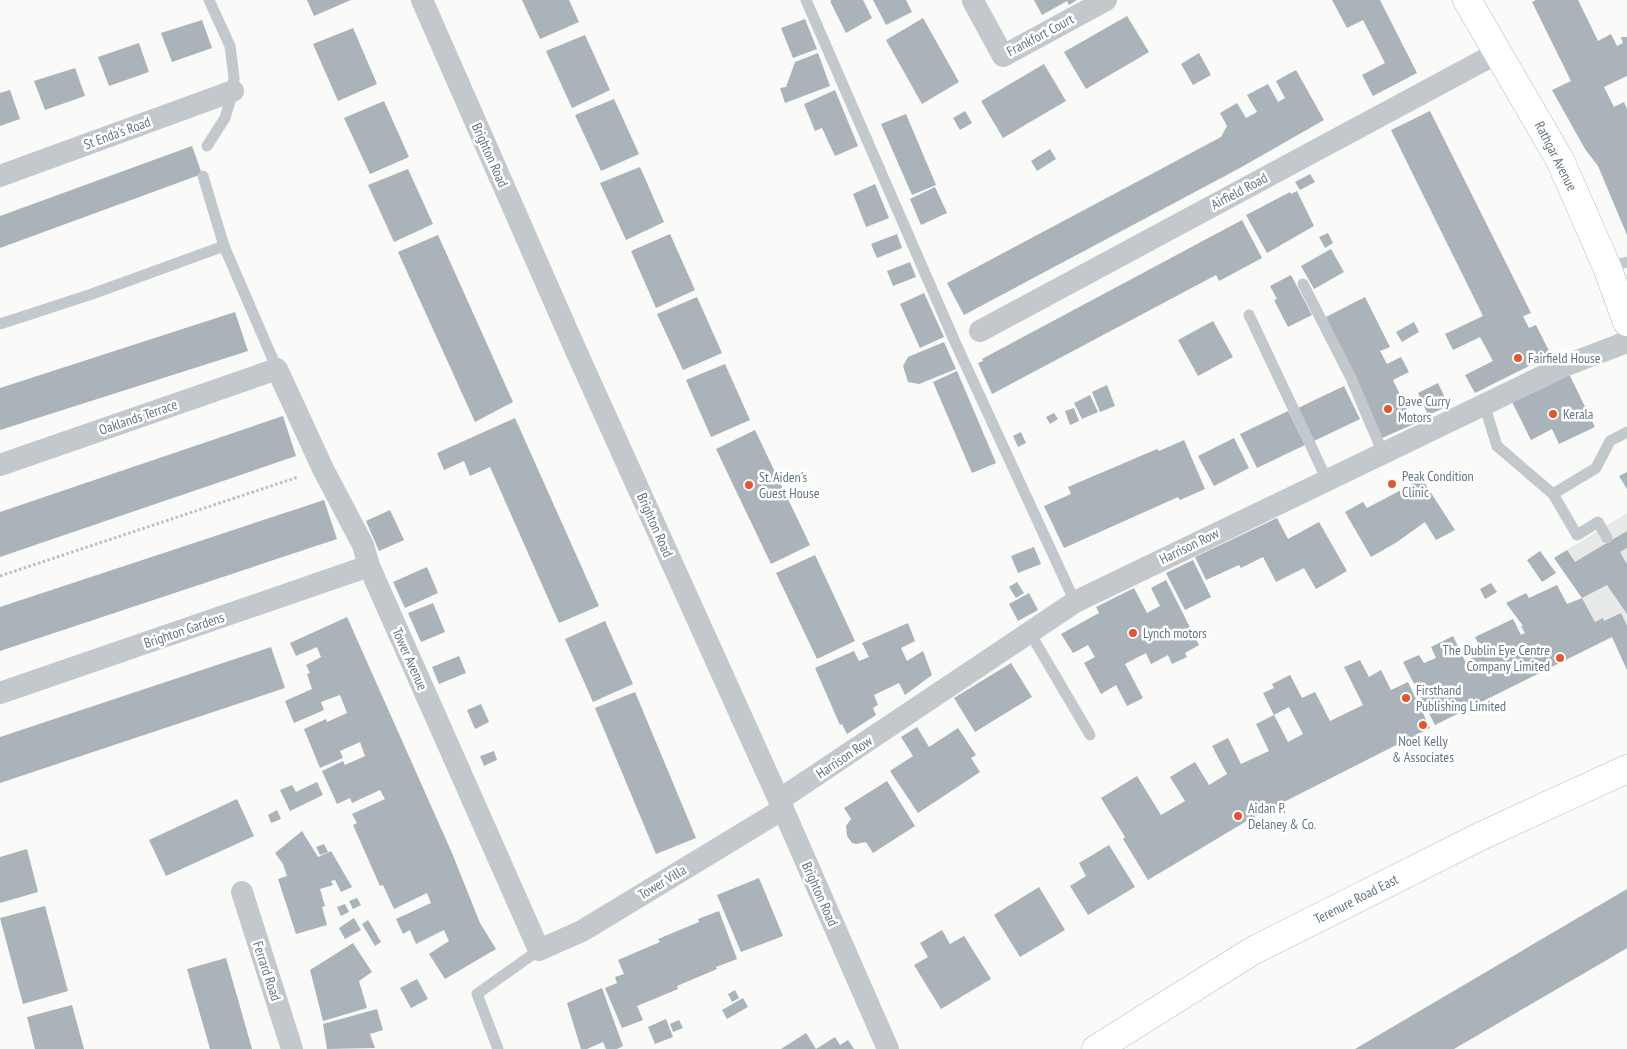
<svg xmlns="http://www.w3.org/2000/svg" width="1627" height="1049" font-family="'PT Sans Narrow',sans-serif">
	<rect width="100%" height="100%" fill="#fafaf8"/>
	<path fill="#e8e9e9" d="M1627,513V670L1603,618L1595,622L1582,598L1554,558Z"/>
	<g fill="#aab3b9" fill-rule="evenodd">
		<path d="M307,0H351L314,16Z"/>
		<path d="M522,0H569L579,22L540,39Z"/>
		<path d="M832,0H863L872,18L846,33L830,1Z"/>
		<path d="M873,0H906L912,12L886,25Z"/>
		<path d="M1034,0H1077L1069,5L1067,1L1042,15Z"/>
		<path d="M1332,0H1380L1417,73L1373,96L1362,75L1385,63L1363,20L1347,28Z"/>
		<path d="M1536,0H1578L1598,41L1611,34L1617,46L1623,43L1621,37H1627V76L1604,87L1614,107L1624,102L1627,109V235L1598,166L1585,149L1552,90L1571,81L1532,2Z"/>
		<path d="M1127,16L1149,52L1086,89L1064,52Z"/>
		<path d="M923,18L959,82L922,104L886,40Z"/>
		<path d="M805,19L817,49L793,58L781,28Z"/>
		<path d="M202,20L212,48L172,62L161,33Z"/>
		<path d="M353,28L377,84L338,101L313,44Z"/>
		<path d="M585,35L610,90L572,108L546,51Z"/>
		<path d="M139,43L149,72L109,86L98,57Z"/>
		<path d="M818,53L830,86L785,103L780,88L786,87L795,62Z"/>
		<path d="M1199,53L1211,75L1193,85L1181,64Z"/>
		<path d="M1044,64L1066,101L1003,138L981,101Z"/>
		<path d="M75,68L85,96L45,110L34,81Z"/>
		<path d="M1296,70L1324,120L1238,169L964,315L947,283L1221,137L1227,126L1220,113L1237,103L1246,118L1257,112L1247,95L1268,84L1278,102L1285,98L1276,81Z"/>
		<path d="M10,90L20,119L0,126V93Z"/>
		<path d="M835,90L858,146L835,156L822,128L815,131L804,104Z"/>
		<path d="M614,99L639,154L601,171L575,115Z"/>
		<path d="M384,101L409,157L370,174L344,118Z"/>
		<path d="M965,111L972,123L960,130L953,118Z"/>
		<path d="M1430,111L1531,313L1523,316L1529,328L1536,325L1551,355L1475,393L1465,375L1493,361L1480,337L1453,350L1445,334L1483,316L1391,130Z"/>
		<path d="M906,114L936,185L912,195L881,124Z"/>
		<path d="M192,146L202,174L0,248V216Z"/>
		<path d="M1050,149L1056,159L1037,171L1031,161Z"/>
		<path d="M640,167L664,222L626,240L600,183Z"/>
		<path d="M408,169L433,224L394,242L368,185Z"/>
		<path d="M1310,174L1315,182L1300,190L1295,182Z"/>
		<path d="M875,184L889,218L866,227L853,194Z"/>
		<path d="M935,187L947,213L921,225L910,199Z"/>
		<path d="M1297,191L1314,226L1267,253L1246,215L1290,192L1291,194Z"/>
		<path d="M1242,220L1262,258L1219,281L1216,275L992,394L978,363L983,361L982,359Z"/>
		<path d="M1328,233L1333,243L1325,248L1319,237Z"/>
		<path d="M670,234L695,290L656,308L631,251Z"/>
		<path d="M897,234L902,248L877,258L871,244Z"/>
		<path d="M438,235L513,402L475,422L398,252Z"/>
		<path d="M1331,249L1344,272L1314,289L1301,266Z"/>
		<path d="M910,262L916,277L893,286L887,271Z"/>
		<path d="M1291,275L1312,315L1288,327L1274,300L1277,299L1270,286Z"/>
		<path d="M924,293L944,337L920,348L900,304Z"/>
		<path d="M697,297L722,353L683,370L657,314Z"/>
		<path d="M1365,297L1390,347L1380,351L1387,364L1401,357L1409,372L1393,380L1414,424L1382,438L1326,317Z"/>
		<path d="M235,312L248,351L0,430V388Z"/>
		<path d="M1213,321L1233,357L1198,376L1178,340Z"/>
		<path d="M1414,322L1419,332L1402,342L1396,332Z"/>
		<path d="M944,342L956,369L919,384L908,382L903,366L908,357Z"/>
		<path d="M725,364L750,420L711,437L686,380Z"/>
		<path d="M957,371L996,463L972,473L933,382Z"/>
		<path d="M1569,374L1595,427L1559,444L1552,429L1531,440L1512,402Z"/>
		<path d="M1438,383L1449,406L1428,415L1418,393Z"/>
		<path d="M1107,385L1115,406L1100,412L1092,392Z"/>
		<path d="M1344,386L1360,419L1314,441L1298,408Z"/>
		<path d="M1090,395L1098,412L1082,419L1074,403Z"/>
		<path d="M1074,408L1079,421L1070,425L1065,411Z"/>
		<path d="M1288,411L1305,445L1257,468L1240,434Z"/>
		<path d="M1054,413L1058,419L1050,424L1046,417Z"/>
		<path d="M283,416L296,456L0,557V512Z"/>
		<path d="M515,418L599,606L559,623L490,467L470,476L464,461L444,470L437,453Z"/>
		<path d="M755,430L810,545L771,564L716,449Z"/>
		<path d="M1021,432L1026,443L1018,447L1013,436Z"/>
		<path d="M1234,438L1249,468L1214,486L1198,456Z"/>
		<path d="M1184,440L1205,489L1180,500L1178,497L1064,548L1044,506L1071,494L1068,487L1157,449L1159,451Z"/>
		<path d="M1627,472V489L1619,476Z"/>
		<path d="M1422,479L1455,530L1436,540L1425,522L1397,542L1371,557L1345,512L1363,502L1367,508Z"/>
		<path d="M324,500L337,539L0,651V607Z"/>
		<path d="M390,510L404,540L379,551L366,521Z"/>
		<path d="M1277,518L1288,539L1319,522L1347,571L1316,589L1304,568L1276,582L1263,557L1241,568L1239,565L1206,580L1195,557Z"/>
		<path d="M1627,531V548L1620,552L1627,564V614L1607,585L1582,598L1554,558L1567,550L1575,562Z"/>
		<path d="M1034,547L1041,564L1018,573L1011,556Z"/>
		<path d="M1540,551L1556,573L1542,582L1527,560Z"/>
		<path d="M815,555L855,641L817,659L776,573Z"/>
		<path d="M1193,560L1211,597L1185,610L1166,573Z"/>
		<path d="M427,567L438,593L405,608L393,582Z"/>
		<path d="M1166,580L1199,645L1185,653L1187,657L1172,664L1168,655L1151,664L1146,653L1125,664L1143,698L1127,706L1116,685L1101,694L1084,663L1095,657L1088,645L1073,653L1061,634L1099,613L1096,607L1134,588L1147,613L1160,606L1151,588Z"/>
		<path d="M1017,582L1024,593L1016,598L1009,587Z"/>
		<path d="M1491,583L1497,592L1485,599L1480,589Z"/>
		<path d="M1557,585L1567,604L1582,598L1595,622L1603,618L1604,621L1621,613L1627,626V670L1612,637L1435,725L1403,662L1419,655L1424,663L1436,658L1431,647L1453,636L1465,661L1483,653L1475,637L1513,619L1521,635L1525,633L1521,626H1523L1506,603L1526,593L1529,598Z"/>
		<path d="M1029,593L1038,610L1018,621L1009,604Z"/>
		<path d="M433,603L445,632L421,642L408,613Z"/>
		<path d="M347,617L452,853L480,923L496,949L445,979L429,954L449,941L444,930L416,944L410,930L403,934L396,919L431,903L427,893L394,909L383,885L380,886L353,825L357,823L352,814L385,799L380,790L352,803L350,798L337,804L322,771L343,761L345,765L365,756L360,742L340,751L343,758L320,768L304,729L326,719L327,722L347,713L340,695L321,702L324,710L294,723L285,701L312,689L307,674L310,673L306,665L321,657L317,647L296,656L290,643Z"/>
		<path d="M605,621L633,684L593,702L565,639Z"/>
		<path d="M908,623L915,641L901,648L907,661L923,651L932,675L905,695L899,683L874,695L878,705L873,708L876,715L847,734L842,724L840,725L815,668L854,651L859,661L869,657L862,643Z"/>
		<path d="M271,647L285,688L0,783V737Z"/>
		<path d="M459,656L466,673L439,684L432,667Z"/>
		<path d="M1360,660L1369,677L1381,670L1391,690L1408,682L1430,728L1250,819L1148,880L1123,839L1125,837L1101,798L1137,776L1161,815L1185,801L1170,777L1183,769L1195,762L1209,785L1227,774L1212,746L1228,738L1241,764L1269,751L1256,724L1274,715L1263,693L1274,688L1272,684L1290,675L1302,698L1315,692L1330,721L1363,705L1344,667ZM1289,707L1303,734L1288,742L1274,715Z"/>
		<path d="M1011,663L1032,697L975,732L954,698Z"/>
		<path d="M635,692L696,838L656,854L595,708Z"/>
		<path d="M481,704L489,722L475,729L467,710Z"/>
		<path d="M917,727L929,747L958,728L976,755L971,758L980,772L918,813L890,771L913,756L901,737Z"/>
		<path d="M494,751L497,760L484,766L480,756Z"/>
		<path d="M887,781L915,826L873,853L866,842L856,844L852,843L847,836L846,826L851,819L844,808Z"/>
		<path d="M317,782L323,795L290,811L280,790L292,785L296,792Z"/>
		<path d="M237,799L254,836L166,876L149,840Z"/>
		<path d="M277,810L281,819L271,823L268,815Z"/>
		<path d="M302,831L318,857L331,851L352,887L341,892L335,880L331,881L333,885L320,889L325,906L322,907L327,925L296,934L278,879L287,876L283,864L275,853Z"/>
		<path d="M324,844L328,852L320,855L316,847Z"/>
		<path d="M1109,845L1135,887L1088,915L1070,886L1086,876L1079,863Z"/>
		<path d="M27,849L38,892L0,903V857Z"/>
		<path d="M759,878L783,936L741,952L717,895Z"/>
		<path d="M1039,887L1065,930L1020,957L994,915Z"/>
		<path d="M1627,889V948L1600,964L1454,1049H1355Z"/>
		<path d="M357,898L361,905L353,909L349,901Z"/>
		<path d="M345,904L349,912L341,916L337,907Z"/>
		<path d="M45,906L68,991L23,1004L0,918Z"/>
		<path d="M719,911L737,959L716,967L717,969L677,986L678,989L637,1006L643,1020L622,1028L605,988L617,983L615,977L624,974L618,960L660,942L658,939L699,922L698,919Z"/>
		<path d="M354,918L361,930L345,939L339,928Z"/>
		<path d="M368,920L381,942L375,946L362,924Z"/>
		<path d="M942,930L950,944L964,936L991,979L941,1009L914,965L928,957L920,943Z"/>
		<path d="M353,943L372,972L359,981L367,1008L323,1021L310,970Z"/>
		<path d="M226,958L239,1003L252,1049H210L187,969Z"/>
		<path d="M417,979L428,999L411,1008L400,988Z"/>
		<path d="M602,988L623,1046L617,1049H606L603,1042L587,1049H581L567,1003Z"/>
		<path d="M735,990L739,998L732,1002L728,994Z"/>
		<path d="M743,998L748,1007L727,1019L722,1010Z"/>
		<path d="M72,1005L84,1049H35L27,1017Z"/>
		<path d="M377,1009L383,1030L370,1034L375,1048L327,1049L323,1024Z"/>
		<path d="M666,1019L673,1037L655,1044L648,1027Z"/>
		<path d="M679,1020L683,1028L673,1032L670,1024Z"/>
		<path d="M806,1033L816,1049H781Z"/>
		<path d="M835,1037L840,1045L848,1040L854,1049H816Z"/>
	</g>
	<g fill="none" stroke-linecap="round" stroke-linejoin="round">
		<g stroke="#b3babf" stroke-width="29">
			<g id="secondary">
				<path d="M1467,0L1560,160L1607,267L1627,322"/>
				<path d="M1096,1049L1254,950L1481,836L1627,769"/>
			</g>
		</g>
		<path stroke="#bbbfc2" stroke-width="3" stroke-dasharray="2.5 2.5" stroke-linecap="butt" d="M0,576L298,477"/>
		<g stroke="#c3c8cc" stroke-width="11">
			<path d="M806,0L955,342L1075,602"/>
			<path d="M207,146L225,118L233,91L234,77L230,46L209,0"/>
			<path d="M203,176L224,246L277,369"/>
			<path d="M1607,267L1627,262"/>
			<path d="M1303,284L1351,378L1383,453"/>
			<path d="M1249,315L1327,480"/>
			<path d="M0,324L92,294L224,246"/>
			<path d="M1484,404L1497,446L1553,494"/>
			<path d="M1607,538L1598,522L1577,535L1553,494L1596,468L1610,441L1627,432"/>
			<path d="M1030,633L1090,735"/>
			<path d="M498,1049L477,994L539,950"/>
		</g>
		<g stroke="#c3c8cc" stroke-width="22">
			<path d="M422,0L573,344L779,800L888,1049"/>
			<path d="M973,1L1003,56L1106,0"/>
			<path d="M0,176L233,91"/>
			<path d="M980,331L1499,52"/>
			<path d="M0,465L277,369L323,469L363,545L369,566L539,950L582,931L783,809"/>
			<path d="M0,693L369,566"/>
			<path d="M779,800L1075,602L1564,366L1627,342"/>
			<path d="M242,892L292,1049"/>
		</g>
		<use href="#secondary" stroke="#fff" stroke-width="28"/>
	</g>
	<g fill="#e4572e" stroke="#fff" stroke-width="2">
		<circle cx="1518" cy="358" r="5"/>
		<circle cx="1388" cy="409" r="5"/>
		<circle cx="1553" cy="414" r="5"/>
		<circle cx="1392" cy="484" r="5"/>
		<circle cx="749" cy="485" r="5"/>
		<circle cx="1133" cy="633" r="5"/>
		<circle cx="1560" cy="658" r="5"/>
		<circle cx="1406" cy="698" r="5"/>
		<circle cx="1423" cy="725" r="5"/>
		<circle cx="1238" cy="816" r="5"/>
	</g>
	<g text-anchor="middle" stroke-width="5" stroke-linejoin="round" paint-order="stroke">
		<g font-size="14" fill="#657683" stroke="#fff">
			<text transform="translate(1040 35) rotate(-28)" y="5">Frankfort Court</text>
			<text transform="translate(117 133) rotate(-20)" y="5">St Enda's Road</text>
			<text transform="translate(490 155) rotate(66)" y="5">Brighton Road</text>
			<text transform="translate(1556 156) rotate(63)" y="5">Rathgar Avenue</text>
			<text transform="translate(1239 191) rotate(-28)" y="5">Airfield Road</text>
			<text transform="translate(138 417) rotate(-19)" y="5">Oaklands Terrace</text>
			<text transform="translate(655 525) rotate(66)" y="5">Brighton Road</text>
			<text transform="translate(1189 546) rotate(-26)" y="5">Harrison Row</text>
			<text transform="translate(184 630) rotate(-19)" y="5">Brighton Gardens</text>
			<text transform="translate(410 659) rotate(66)" y="5">Tower Avenue</text>
			<text transform="translate(844 757) rotate(-34)" y="5">Harrison Row</text>
			<text transform="translate(662 882) rotate(-31)" y="5">Tower Villa</text>
			<text transform="translate(820 894) rotate(66)" y="5">Brighton Road</text>
			<text transform="translate(1356 899) rotate(-27)" y="5">Terenure Road East</text>
			<text transform="translate(267 971) rotate(72)" y="5">Ferrard Road</text>
		</g>
		<g font-size="14" fill="#657683" stroke="#fff" text-anchor="start">
			<text x="1528" y="363">Fairfield House</text>
			<text x="1398" y="406">Dave Curry<tspan x="1398" dy="16">Motors</tspan></text>
			<text x="1563" y="419">Kerala</text>
			<text x="1402" y="481">Peak Condition<tspan x="1402" dy="16">Clinic</tspan></text>
			<text x="759" y="482">St. Aiden's<tspan x="759" dy="16">Guest House</tspan></text>
			<text x="1143" y="638">Lynch motors</text>
			<text x="1550" y="655" text-anchor="end">The Dublin Eye Centre<tspan x="1550" dy="16">Company Limited</tspan></text>
			<text x="1416" y="695">Firsthand<tspan x="1416" dy="16">Publishing Limited</tspan></text>
			<text x="1423" y="746" text-anchor="middle">Noel Kelly<tspan x="1423" dy="16">&amp; Associates</tspan></text>
			<text x="1248" y="813">Aidan P.<tspan x="1248" dy="16">Delaney &amp; Co.</tspan></text>
		</g>
	</g>
</svg>
